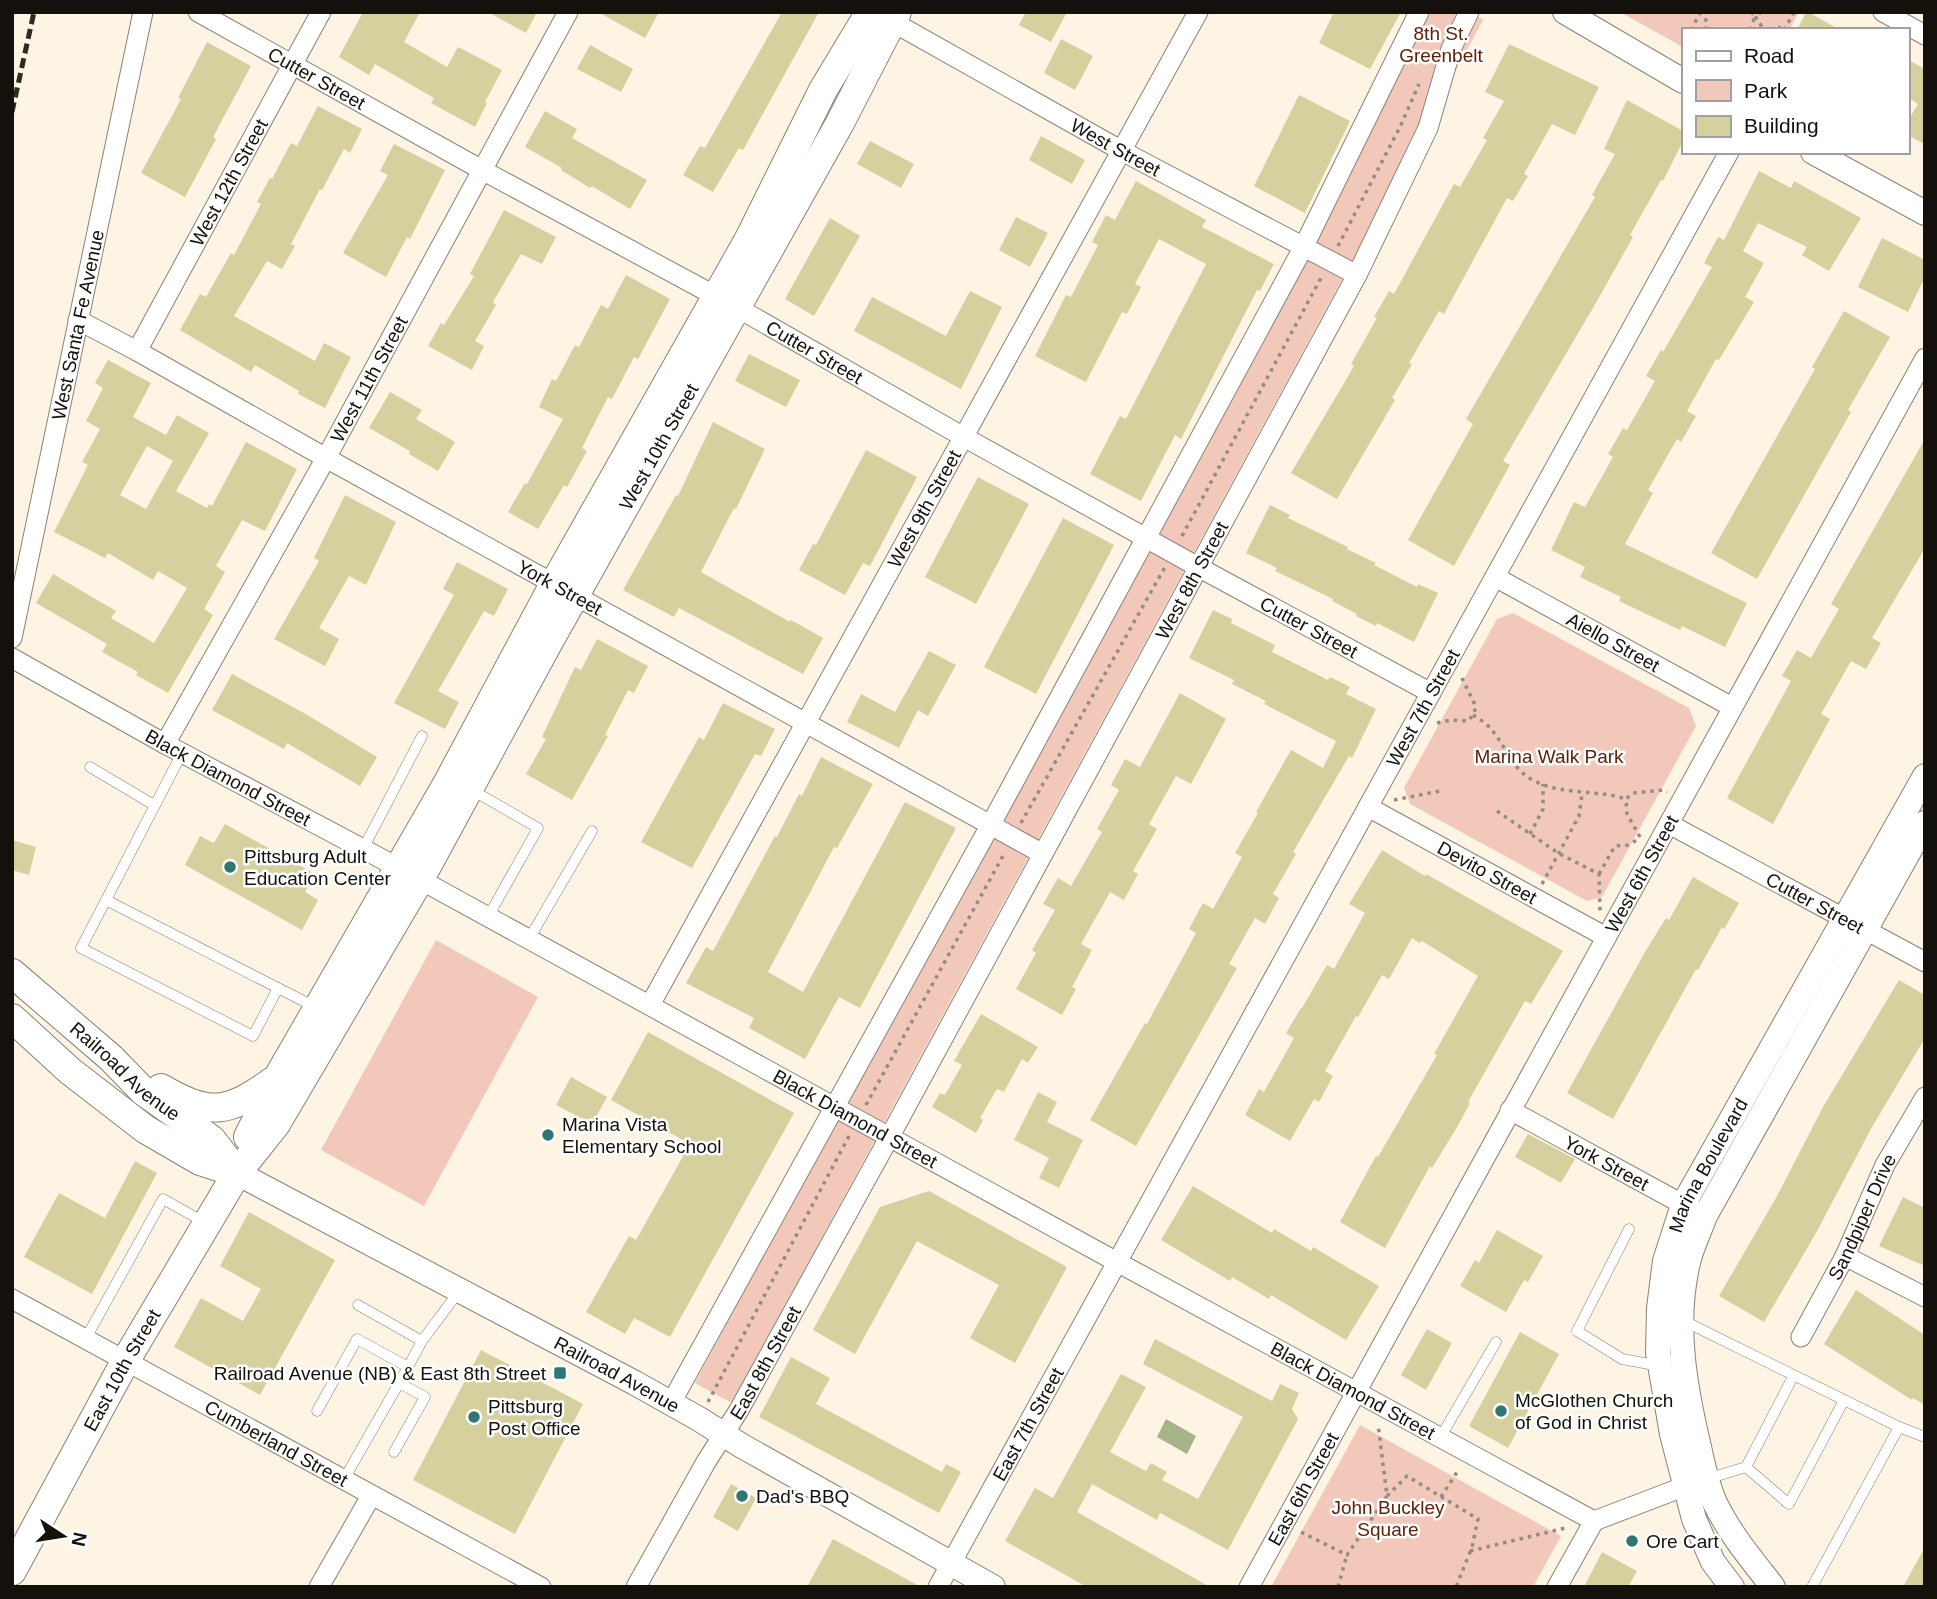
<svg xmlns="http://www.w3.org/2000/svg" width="1937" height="1599" font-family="Helvetica,sans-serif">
	<rect width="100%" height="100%" fill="#fdf4e4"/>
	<g fill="#f2c8ba">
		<path d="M1428,12H1471L1483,20L732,1403L695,1383Z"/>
		<path d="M1620,12H1799L1789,30H1683V47Z"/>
		<path d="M1513,613L1689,708L1696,726L1602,897L1587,901L1410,804L1404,788L1497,619Z"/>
		<path d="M436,940L538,997L424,1206L321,1150Z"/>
		<path d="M1360,1425L1561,1536L1533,1587H1271Z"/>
	</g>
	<path fill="#a5b587" d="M1166,1419L1196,1436L1187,1454L1157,1437Z"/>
	<g fill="#d5d09e" fill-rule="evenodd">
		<path d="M363,12H420L404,42L447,67L458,47L502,70L485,102L487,103L475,127L431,103L434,98L375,64L369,75L339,57Z"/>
		<path d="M488,12H537L526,33Z"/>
		<path d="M598,12H659L645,38Z"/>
		<path d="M782,12H819L743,150L739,148L713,192L683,175L700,146L705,148Z"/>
		<path d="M1026,12H1067L1051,42L1019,25Z"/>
		<path d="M1334,12H1401L1370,69L1319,43Z"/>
		<path d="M1806,12H1808L1840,30H1797Z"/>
		<path d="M1061,39L1093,56L1075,90L1044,73Z"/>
		<path d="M207,42L251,66L213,137L216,139L185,197L141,173L181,99L178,98Z"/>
		<path d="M1509,44L1599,87L1575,135L1552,124L1524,174L1528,176L1513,201L1507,198L1444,314L1439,311L1409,363L1412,364L1392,398L1395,400L1337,499L1291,473L1354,366L1351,364L1377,318L1374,317L1389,291L1394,294L1454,184L1460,187L1487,140L1483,138L1504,101L1485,92Z"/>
		<path d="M590,45L633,69L621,92L577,69Z"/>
		<path d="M1907,59L1925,69V144L1907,135V122L1918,104L1907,97Z"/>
		<path d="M1299,95L1350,121L1305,213L1254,186Z"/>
		<path d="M1627,100L1683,131V141L1663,181L1661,180L1630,235L1633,237L1597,301L1503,461L1510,465L1454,566L1408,540L1473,424L1466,419L1595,197L1592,195L1615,154L1604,149Z"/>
		<path d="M318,106L362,129L350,153L344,149L322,190L320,189L291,244L295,246L282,269L267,261L234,316L315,361L324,343L351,357L325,408L298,394L299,391L255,365L251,372L180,330L200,294L206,297L231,253L234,255L261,204L257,202L270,178L272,179L291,143L297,146Z"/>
		<path d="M545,111L577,129L572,138L647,180L630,209L592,186L590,188L561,170L562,168L525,147Z"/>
		<path d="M1041,136L1085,160L1072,184L1029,160Z"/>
		<path d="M870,141L914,164L901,188L857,164Z"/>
		<path d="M394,144L445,170L410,239L407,237L386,277L343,253L388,175L380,171Z"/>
		<path d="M1759,171L1791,188L1794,181L1861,218L1829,271L1802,255L1807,247L1758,223L1743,251L1764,263L1745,297L1754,302L1719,360L1716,359L1687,411L1696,416L1681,442L1677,439L1648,490L1653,493L1625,544L1747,603L1725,647L1682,626L1680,630L1619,601L1621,597L1580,577L1585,567L1551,550L1574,502L1585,507L1613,457L1608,454L1623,428L1627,430L1655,381L1646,376L1661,350L1663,352L1712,267L1704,263L1718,237L1724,240Z"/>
		<path d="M1136,181L1206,220L1202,227L1274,264L1260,291L1257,290L1181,439L1175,435L1141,501L1090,474L1120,416L1126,419L1206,264L1159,239L1135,284L1141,287L1127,314L1122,312L1086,382L1035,356L1066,295L1071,297L1098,245L1092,242L1106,215L1115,220Z"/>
		<path d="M504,210L556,237L542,264L521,254L493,302L496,305L475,341L484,346L472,370L428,346L441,323L444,325L474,276L470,274Z"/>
		<path d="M1016,217L1048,233L1030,267L999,250Z"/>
		<path d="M830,218L860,236L814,316L785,299Z"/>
		<path d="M1882,238L1925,260V277L1908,312L1858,287Z"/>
		<path d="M626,275L670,299L638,359L634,357L612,399L608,397L582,448L587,451L567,487L564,485L538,529L508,512L525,483L527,484L563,419L539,407L552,379L556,381L575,345L579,347L601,305L608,309Z"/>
		<path d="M970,291L1002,307L961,389L854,331L872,297L946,336Z"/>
		<path d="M1844,311L1890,337L1848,410L1851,412L1757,579L1711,553L1815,369L1812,367Z"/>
		<path d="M749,354L800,380L786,407L735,381Z"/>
		<path d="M108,360L151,383L133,417L166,435L177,415L209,433L176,491L207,508L209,504L212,506L246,442L297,469L265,531L242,520L216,566L225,572L204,609L213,615L168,693L136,675L138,672L102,652L107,644L36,603L53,574L116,611L111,618L154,643L187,588L158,571L153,580L108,553L105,558L54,532L88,465L82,462L100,429L86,421L103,388L95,383ZM147,446L173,461L146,509L120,495Z"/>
		<path d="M390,392L422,410L416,419L455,442L438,471L409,454L410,451L369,428Z"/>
		<path d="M713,422L765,449L736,509L734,508L701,572L790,622L791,620L823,638L803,674L679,608L674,617L623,590L676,495L678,496Z"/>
		<path d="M1925,439V548L1872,638L1881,643L1866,669L1851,661L1821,714L1830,719L1773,824L1727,798L1791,681L1782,676L1797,650L1811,658L1839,609L1831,604Z"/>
		<path d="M866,450L917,477L870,566L863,563L845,595L799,570L813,544L816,545Z"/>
		<path d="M978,477L1029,504L976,604L925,577Z"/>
		<path d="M345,495L396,522L366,585L349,576L319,628L339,639L325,666L274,639L319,561L314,558Z"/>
		<path d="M1270,505L1290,515L1288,518L1348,547L1347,549L1376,563L1374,565L1417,587L1418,584L1438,593L1414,642L1377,623L1376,626L1356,616L1357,614L1332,601L1333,599L1275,571L1277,568L1246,553Z"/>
		<path d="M1063,518L1114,545L1036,694L984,667Z"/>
		<path d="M457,562L508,589L494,616L484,611L438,691L459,702L445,729L394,703L454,595L443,589Z"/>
		<path d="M1213,610L1232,619L1231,623L1275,645L1272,652L1328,680L1330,677L1350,687L1346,694L1376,709L1352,758L1349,756L1293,852L1296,854L1273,894L1279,898L1265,924L1255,918L1229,964L1237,968L1136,1146L1090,1120L1145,1023L1147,1024L1196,933L1189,929L1203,903L1213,909L1242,857L1235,853L1258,813L1256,812L1291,750L1323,768L1336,741L1264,704L1266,701L1232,684L1234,680L1189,658Z"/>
		<path d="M597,639L648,666L634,693L628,690L605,735L608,736L572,800L526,774L546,739L542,737L575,667L581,670Z"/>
		<path d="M929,651L956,665L928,716L918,710L899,748L847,722L861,694L895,712Z"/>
		<path d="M232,674L304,713L377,757L360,786L287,743L284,749L212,710Z"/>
		<path d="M1180,693L1226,719L1191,784L1176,776L1149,824L1157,829L1133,871L1138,874L1124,900L1110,892L1081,944L1092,950L1072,987L1076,989L1062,1015L1016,989L1036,953L1032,950L1055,910L1043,904L1058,878L1071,886L1102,832L1097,829L1119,790L1111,785L1125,759L1140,767Z"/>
		<path d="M723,703L775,729L761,756L755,754L692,868L641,842L699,737L704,740Z"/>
		<path d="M821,757L873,784L837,848L834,847L768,972L803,992L905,802L956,828L860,1008L839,997L805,1059L749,1028L754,1018L686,983L706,947L713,951L775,836L777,837L799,794L802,796Z"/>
		<path d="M225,824L315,874L305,892L318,900L302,930L185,865L200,836L214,843Z"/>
		<path d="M12,840L36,847L29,875L12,870Z"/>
		<path d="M1382,850L1425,876L1426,874L1563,951L1531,1004L1525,1001L1468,1102L1470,1103L1456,1129L1432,1168L1430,1166L1385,1248L1340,1222L1376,1156L1378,1157L1437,1055L1434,1054L1478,976L1422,941L1420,943L1412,938L1389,979L1382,975L1358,1017L1356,1016L1325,1071L1333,1076L1319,1102L1314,1099L1290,1141L1245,1115L1259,1089L1264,1092L1294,1038L1286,1033L1301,1008H1302L1327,965L1334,969L1365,913L1349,904Z"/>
		<path d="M1693,877L1739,903L1724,929L1722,927L1698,970L1696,969L1613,1119L1567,1093L1645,952L1666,918L1669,920Z"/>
		<path d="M1899,980L1925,995V1038L1872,1127L1816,1233L1764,1322L1719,1296L1776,1198L1823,1107Z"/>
		<path d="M981,1014L1038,1047L1028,1063L1022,1059L1004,1092L997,1089L980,1118L983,1120L976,1133L932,1107L940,1093L945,1095L962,1065L954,1061Z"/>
		<path d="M648,1032L794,1113L670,1337L634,1318L625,1334L586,1312L629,1236L636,1240L690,1144L611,1100Z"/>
		<path d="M571,1077L607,1097L592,1124L556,1105Z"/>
		<path d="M1038,1092L1057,1102L1047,1122L1083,1140L1059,1188L1039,1178L1049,1158L1014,1140Z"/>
		<path d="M1528,1134L1575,1159L1561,1183L1515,1157Z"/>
		<path d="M135,1161L157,1173L92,1294L24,1257L59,1193L105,1218Z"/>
		<path d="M1193,1186L1272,1233L1274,1229L1311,1251L1313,1247L1379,1286L1346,1340L1271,1295L1269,1299L1232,1277L1230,1281L1161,1240Z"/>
		<path d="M929,1191L1067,1267L1015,1363L970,1338L999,1285L917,1241L855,1354L813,1330L880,1207Z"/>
		<path d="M1903,1197L1925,1208V1266L1879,1246Z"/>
		<path d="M249,1212L335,1260L260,1395L174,1347L201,1298L243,1321L261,1289L220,1266Z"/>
		<path d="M1497,1230L1543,1256L1528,1282L1524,1280L1506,1312L1460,1286L1475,1260L1479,1263Z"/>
		<path d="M1856,1290L1925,1335V1405L1913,1398L1912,1400L1824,1344Z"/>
		<path d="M1427,1329L1452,1343L1426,1390L1401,1375Z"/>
		<path d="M1520,1332L1559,1354L1508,1448L1469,1426Z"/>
		<path d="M1155,1339L1272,1401L1280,1384L1299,1393L1292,1409L1298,1419L1228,1550L1160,1513L1157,1520L1092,1484L1077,1512L1210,1587H1087L1005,1541L1035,1488L1053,1498L1121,1374L1146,1387L1110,1452L1146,1471L1151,1463L1167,1472L1162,1480L1198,1499L1243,1417L1143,1364Z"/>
		<path d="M481,1350L583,1404L515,1534L413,1480Z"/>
		<path d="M791,1357L830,1378L816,1404L942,1472L946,1464L961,1472L939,1513L759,1417Z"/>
		<path d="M731,1484L756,1498L738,1531L713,1517Z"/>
		<path d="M833,1539L921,1587H807Z"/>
		<path d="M1925,1547V1587H1903Z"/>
		<path d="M1602,1552L1637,1571L1628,1587H1584Z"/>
	</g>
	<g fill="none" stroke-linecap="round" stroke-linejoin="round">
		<g stroke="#8b8274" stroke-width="11">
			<g id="service">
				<path d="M182,753L106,900L317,1008"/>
				<path d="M90,767L154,805"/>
				<path d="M472,790L538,828L488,917"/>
				<path d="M363,849L422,736"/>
				<path d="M106,900L81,948L253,1036L278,988"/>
				<path d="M529,939L592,831"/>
				<path d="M1629,1229L1577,1331L1622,1359L1660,1366"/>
				<path d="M358,1305L422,1341L408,1367"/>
				<path d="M1682,1320L1899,1427L1812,1587"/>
				<path d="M86,1338L163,1199L204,1222"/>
				<path d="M422,1341L460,1290"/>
				<path d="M1794,1375L1746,1467L1789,1504L1844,1400"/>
				<path d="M317,1411L357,1339L408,1367L399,1383L425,1397L394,1452"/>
				<path d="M1899,1427L1925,1437"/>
				<path d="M1440,1438L1496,1342"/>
				<path d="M1707,1479L1746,1467"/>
				<path d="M343,1481L399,1383"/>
			</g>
		</g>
		<g stroke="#8b8274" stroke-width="21">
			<g id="minor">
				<path id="s1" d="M198,12L482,170L736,307L962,436L1200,568L1431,693"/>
				<path d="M1883,12L1925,35"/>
				<path id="s2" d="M882,16L1122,151L1357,275"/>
				<path id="s3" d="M78,320L137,351L326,458L1043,854"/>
				<path id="s4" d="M137,351L321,12"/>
				<path id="s5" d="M1495,577L1732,707"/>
				<path id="s6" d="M12,638L143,12"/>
				<path id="s7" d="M12,658L165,744L399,868L1117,1262L1594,1521L1699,1481"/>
				<path id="s8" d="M165,744L326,458L568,12"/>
				<path id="s9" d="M1368,807L1606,937"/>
				<path id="s10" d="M1669,824L1925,962"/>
				<path id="s11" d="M650,1005L1198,12"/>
				<path id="s12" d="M1510,1110L1695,1211"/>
				<path d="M1845,1256L1925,1297"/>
				<path id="s13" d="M12,1299L541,1587"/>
				<path id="s14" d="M1801,1337L1845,1256L1885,1165L1925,1097"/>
				<path d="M671,1403L991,824L1303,248L1419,12"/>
				<path d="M319,1587L371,1496"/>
				<path id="s15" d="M636,1587L706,1462L739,1410L890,1136L1357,275L1428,128L1451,49L1469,12"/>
				<path id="s16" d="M938,1587L1729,152"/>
				<path id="s17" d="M1249,1587L1925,358"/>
				<path d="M1557,1587L1594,1521"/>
			</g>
		</g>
		<g stroke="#8b8274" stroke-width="26">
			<g id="tertiary">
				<path d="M1565,12L1683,81"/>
				<path d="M1813,152L1925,213"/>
				<path id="s18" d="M237,1173L635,1383L699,1419L742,1446L993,1587"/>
				<path id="s19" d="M1732,1587L1713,1562L1694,1519L1672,1434L1658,1353L1659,1308L1665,1261L1683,1205L1925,776"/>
				<path d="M1773,1587C1752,1560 1730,1534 1715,1503C1707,1485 1703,1466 1699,1447C1685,1388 1674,1327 1687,1267C1690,1250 1699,1233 1705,1216L1925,823"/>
			</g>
		</g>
		<g stroke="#8b8274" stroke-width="30">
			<g id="secondary">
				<path id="s20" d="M12,973L111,1058L143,1091L212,1140L237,1173"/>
				<path d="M12,1018L70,1071L145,1129L200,1161L237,1173"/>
				<path d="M161,1088C211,1117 228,1113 273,1081"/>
				<path d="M248,1137L278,1077L447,784L554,584L749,239L823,90L870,12"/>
				<path id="s21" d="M12,1571L126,1360L237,1173L276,1124L420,879L547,645L840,123L897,12"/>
			</g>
		</g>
		<g stroke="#928c81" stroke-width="3.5" stroke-dasharray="3.5 5" stroke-linecap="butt">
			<path d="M1762,12L1755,16L1764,30"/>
			<path d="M1691,30L1700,13"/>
			<path d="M1706,30L1705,23L1708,12"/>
			<path d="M1750,30L1755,16L1751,12"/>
			<path d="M1771,30L1777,26L1783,30"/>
			<path d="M1784,30L1794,12"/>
			<path d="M1338,246L1400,127L1419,84"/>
			<path d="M1182,536L1321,278"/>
			<path d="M1473,715C1479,719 1486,723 1490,728C1505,744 1511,768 1531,779C1560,796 1596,789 1626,799"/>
			<path d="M1437,723L1451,720L1468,721L1473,715L1476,707L1461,676"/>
			<path d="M1394,800L1440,791"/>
			<path d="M1497,811L1558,853L1599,874L1600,912"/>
			<path d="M1021,823L1165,567"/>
			<path d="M1530,834L1543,809V784"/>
			<path d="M1640,837L1627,814L1626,799L1633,793L1664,790L1667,792"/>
			<path d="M1599,874L1615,846L1628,845L1639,839"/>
			<path d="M1542,884L1579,816L1582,794"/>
			<path d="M866,1105L1004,854"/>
			<path d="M708,1402L849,1136"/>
			<path d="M1387,1496L1407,1476L1478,1519L1472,1547L1456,1587"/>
			<path d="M1441,1497L1459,1469"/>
			<path d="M1301,1532L1347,1555L1387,1496L1378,1424"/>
			<path d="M1470,1551L1565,1528"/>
			<path d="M1338,1587L1347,1555"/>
		</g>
		<use href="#service" stroke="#fff" stroke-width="10"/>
		<use href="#minor" stroke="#fff" stroke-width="19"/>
		<use href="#tertiary" stroke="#fff" stroke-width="24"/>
		<use href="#secondary" stroke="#fff" stroke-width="28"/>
		<path stroke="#2d2a24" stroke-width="5" stroke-dasharray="10 5" stroke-linecap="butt" d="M12,112L34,12"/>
	</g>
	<g fill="#2e7670" stroke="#fff" stroke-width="2.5">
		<circle cx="230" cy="867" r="7"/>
		<circle cx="548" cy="1135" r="7"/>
		<rect x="553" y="1366" width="14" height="14" rx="3.5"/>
		<circle cx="1501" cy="1411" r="7"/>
		<circle cx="474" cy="1417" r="7"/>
		<circle cx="742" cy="1496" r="7"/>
		<circle cx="1632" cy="1541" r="7"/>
	</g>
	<g text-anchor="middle" stroke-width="5" stroke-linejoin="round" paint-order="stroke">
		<g font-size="19" fill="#5f210a" stroke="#fff">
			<text x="1441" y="40">8th St.<tspan x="1441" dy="22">Greenbelt</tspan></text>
			<text x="1549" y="763">Marina Walk Park</text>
			<text x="1388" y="1514">John Buckley<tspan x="1388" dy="22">Square</tspan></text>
		</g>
		<g font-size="19" fill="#14110c" stroke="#fff">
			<text dy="7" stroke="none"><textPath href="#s1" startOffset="136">Cutter Street</textPath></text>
			<text dy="7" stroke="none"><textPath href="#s2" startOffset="268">West Street</textPath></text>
			<text dy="7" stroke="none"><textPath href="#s4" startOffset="192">West 12th Street</textPath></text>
			<text dy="7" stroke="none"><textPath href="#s6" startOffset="320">West Santa Fe Avenue</textPath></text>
			<text dy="7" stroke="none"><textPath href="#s1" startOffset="704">Cutter Street</textPath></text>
			<text dy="7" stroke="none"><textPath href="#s8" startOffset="418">West 11th Street</textPath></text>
			<text dy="7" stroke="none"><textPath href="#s21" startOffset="1298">West 10th Street</textPath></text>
			<text dy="7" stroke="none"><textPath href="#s11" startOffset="567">West 9th Street</textPath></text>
			<text dy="7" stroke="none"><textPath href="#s15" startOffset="1150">West 8th Street</textPath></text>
			<text dy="7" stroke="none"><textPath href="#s3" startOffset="551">York Street</textPath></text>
			<text dy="7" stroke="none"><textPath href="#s1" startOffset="1270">Cutter Street</textPath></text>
			<text dy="7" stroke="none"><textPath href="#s5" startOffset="135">Aiello Street</textPath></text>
			<text dy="7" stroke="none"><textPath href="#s16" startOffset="1004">West 7th Street</textPath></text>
			<text dy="7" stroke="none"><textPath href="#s7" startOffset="247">Black Diamond Street</textPath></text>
			<text dy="7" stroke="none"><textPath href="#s9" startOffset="136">Devito Street</textPath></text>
			<text dy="7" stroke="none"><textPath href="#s17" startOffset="814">West 6th Street</textPath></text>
			<text dy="7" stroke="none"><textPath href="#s10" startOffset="166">Cutter Street</textPath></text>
			<text dy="7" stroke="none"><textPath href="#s20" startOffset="150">Railroad Avenue</textPath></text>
			<text dy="7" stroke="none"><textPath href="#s7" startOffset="961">Black Diamond Street</textPath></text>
			<text dy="7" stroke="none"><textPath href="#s12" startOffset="110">York Street</textPath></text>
			<text dy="7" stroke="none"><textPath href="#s19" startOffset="446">Marina Boulevard</textPath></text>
			<text dy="7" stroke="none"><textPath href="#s14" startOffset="135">Sandpiper Drive</textPath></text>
			<text dy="7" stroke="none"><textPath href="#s15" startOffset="259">East 8th Street</textPath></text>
			<text dy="7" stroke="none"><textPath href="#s21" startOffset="229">East 10th Street</textPath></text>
			<text dy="7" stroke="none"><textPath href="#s18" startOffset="430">Railroad Avenue</textPath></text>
			<text dy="7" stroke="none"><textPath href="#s7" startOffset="1528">Black Diamond Street</textPath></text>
			<text dy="7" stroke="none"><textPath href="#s16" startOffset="186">East 7th Street</textPath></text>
			<text dy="7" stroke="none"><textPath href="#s13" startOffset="301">Cumberland Street</textPath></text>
			<text dy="7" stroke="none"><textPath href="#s17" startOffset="112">East 6th Street</textPath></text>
		</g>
		<g font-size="19" fill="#14110c" stroke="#fff" text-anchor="start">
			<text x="244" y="863">Pittsburg Adult<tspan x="244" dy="22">Education Center</tspan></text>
			<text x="562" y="1131">Marina Vista<tspan x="562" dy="22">Elementary School</tspan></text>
			<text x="546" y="1380" text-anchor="end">Railroad Avenue (NB) &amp; East 8th Street</text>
			<text x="1515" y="1407">McGlothen Church<tspan x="1515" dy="22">of God in Christ</tspan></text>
			<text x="488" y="1413">Pittsburg<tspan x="488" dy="22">Post Office</tspan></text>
			<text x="756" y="1503">Dad's BBQ</text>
			<text x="1646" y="1548">Ore Cart</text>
		</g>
	</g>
	<rect width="1937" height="1599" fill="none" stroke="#14110c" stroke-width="28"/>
	<rect x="1682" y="28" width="228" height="126" fill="#ffffff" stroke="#a1a09e" stroke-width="2"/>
	<rect x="1696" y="51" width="35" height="10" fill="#ffffff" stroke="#a1a09e" stroke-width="2"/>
	<text x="1744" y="63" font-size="21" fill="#14110c">Road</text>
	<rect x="1696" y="80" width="35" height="21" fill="#f2c8ba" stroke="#a1a09e" stroke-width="2"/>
	<text x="1744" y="98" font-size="21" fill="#14110c">Park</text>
	<rect x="1696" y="116" width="35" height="21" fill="#d5d09e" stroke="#a1a09e" stroke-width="2"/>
	<text x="1744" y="133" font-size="21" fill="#14110c">Building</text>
	<g transform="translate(63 1536) rotate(102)" stroke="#ffffff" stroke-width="5" paint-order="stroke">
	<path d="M0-5L12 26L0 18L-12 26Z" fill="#14110c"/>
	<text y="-10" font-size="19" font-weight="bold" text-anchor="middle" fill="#14110c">N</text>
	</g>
</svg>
